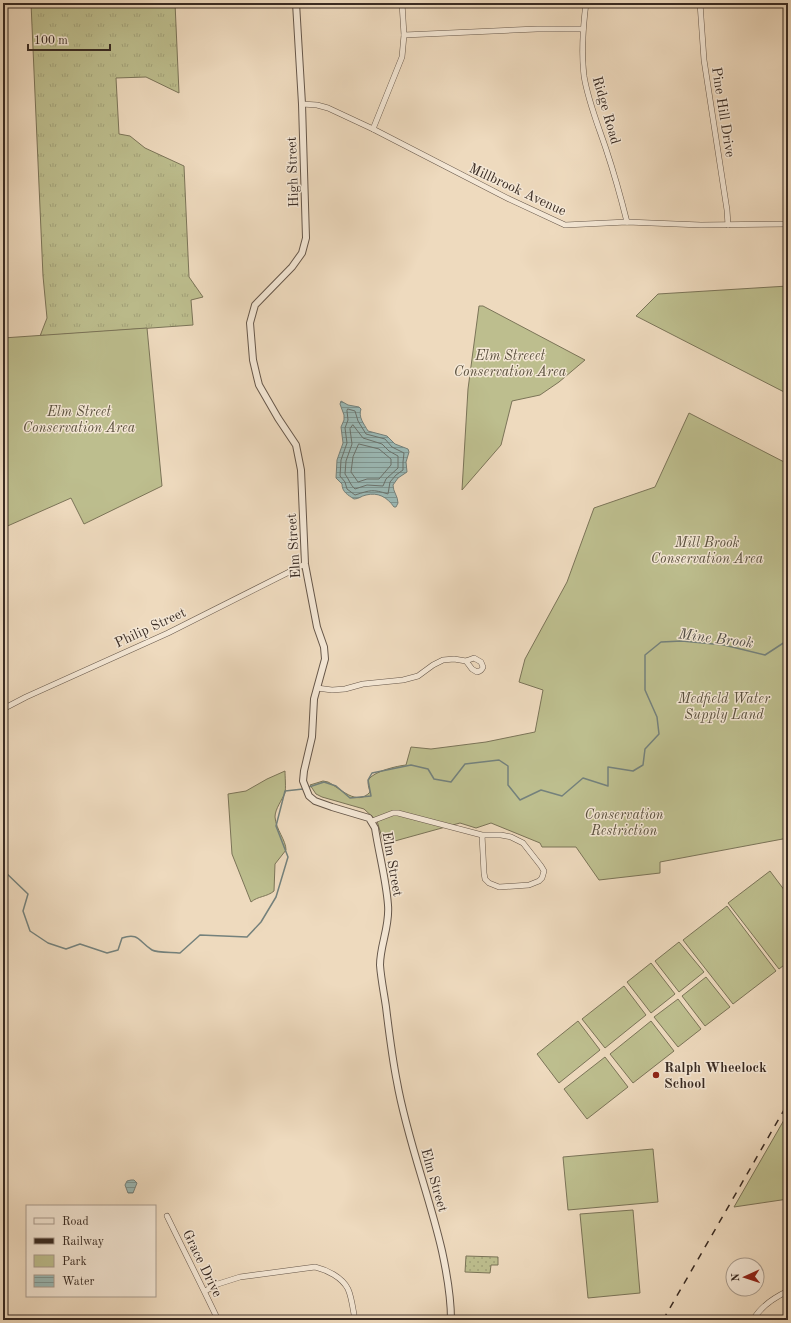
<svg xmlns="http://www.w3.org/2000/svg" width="791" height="1323" font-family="'Old Standard TT',serif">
	<defs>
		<pattern id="grass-tufts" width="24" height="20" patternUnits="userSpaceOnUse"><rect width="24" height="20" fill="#bdbe8e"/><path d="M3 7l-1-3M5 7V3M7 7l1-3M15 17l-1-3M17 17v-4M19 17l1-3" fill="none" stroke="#a3a37a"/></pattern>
		<pattern id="garden-dots" width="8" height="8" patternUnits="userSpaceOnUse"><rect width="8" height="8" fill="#bdbe8e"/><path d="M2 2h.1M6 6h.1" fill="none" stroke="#a3a37a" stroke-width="1.8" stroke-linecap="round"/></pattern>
		<pattern id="water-rules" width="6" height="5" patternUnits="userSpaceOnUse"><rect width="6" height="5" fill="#9bbab7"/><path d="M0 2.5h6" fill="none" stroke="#7f9794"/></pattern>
	</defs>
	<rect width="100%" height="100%" fill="#eedabe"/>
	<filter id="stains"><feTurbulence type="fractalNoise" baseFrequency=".005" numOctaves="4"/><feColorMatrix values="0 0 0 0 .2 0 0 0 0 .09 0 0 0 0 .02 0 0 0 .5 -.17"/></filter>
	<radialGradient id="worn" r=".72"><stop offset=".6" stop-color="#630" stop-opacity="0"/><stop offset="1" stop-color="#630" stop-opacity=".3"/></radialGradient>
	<path fill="url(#grass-tufts)" stroke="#7b7458" d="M31,3H175L179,93L146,77L116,78L119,134L130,136L145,148L184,166L189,277L203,297L191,300L193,325L40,336L47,318L43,276Z"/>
	<g fill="#bdbe8e" stroke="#7b7458">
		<path d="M788,286V394L636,316L658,294Z"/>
		<path d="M479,306H483L585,360L559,382L540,395L512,401L501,445L462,490L468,389Z"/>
		<path d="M147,328L162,486L84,524L71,498L3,528V338Z"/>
		<path d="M689,413L788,464V838L660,862V873L599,880L576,847H542L540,843L491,823L476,828L460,823L384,844L377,821L364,809L322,797L316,794L310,785L323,781L328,782C340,788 357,807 370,792C369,788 367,783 369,779C375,771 397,766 406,765L411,747L431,749L486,742L535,732L543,690L519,682L525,659L567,582L594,508L655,487Z"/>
		<path d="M285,771C285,776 286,788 285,793C282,800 275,809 275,817C276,830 286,840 286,850L275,864L274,891C267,897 258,896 251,902L232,854L228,794L246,791L267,779Z"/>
		<path d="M770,871L788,895V962L779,969L728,903Z"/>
		<path d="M727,906L776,971L733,1004L683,940Z"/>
		<path d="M679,942L704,972L679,992L655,961Z"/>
		<path d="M651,963L675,994L651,1013L627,982Z"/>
		<path d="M706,977L730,1007L705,1026L682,996Z"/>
		<path d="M624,986L646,1015L605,1048L582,1019Z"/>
		<path d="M678,999L701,1029L678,1047L654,1017Z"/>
		<path d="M578,1021L600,1050L559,1083L537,1054Z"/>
		<path d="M651,1021L674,1051L633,1083L610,1054Z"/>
		<path d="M605,1057L628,1087L587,1119L564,1089Z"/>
		<path d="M788,1113V1199L734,1207Z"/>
		<path d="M653,1149L658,1202L568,1210L563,1157Z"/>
		<path d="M633,1210L640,1293L588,1298L580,1214Z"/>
	</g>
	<path fill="url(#garden-dots)" stroke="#7b7458" d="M466,1256L498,1257V1265H491L490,1273L465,1272Z"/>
	<g fill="url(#water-rules)" stroke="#74817c">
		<path d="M341,401L348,405L359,407L361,409C358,417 364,424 368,431L387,436L395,444L408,449L409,452L406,462L407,472L398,478L393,485C393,492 398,496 398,503L396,507H394C387,497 378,492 366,495C361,496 359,499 354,499C348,495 342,492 342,484L336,478L337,460L343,443L341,427L344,420V415L340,404Z"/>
		<path d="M131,1180H134L137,1183L133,1193H128L125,1185L127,1181Z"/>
	</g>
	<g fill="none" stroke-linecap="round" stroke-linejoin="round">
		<g stroke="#6a726d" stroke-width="1">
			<path d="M348,409L355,411L358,421L366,434L385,439L392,447L404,453L403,462V470L396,475L390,482L388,494C372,489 371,490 355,495L347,489L345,482L340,476L341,460L347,443L345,428L348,420L347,411Z"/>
			<path d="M353,425L363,438L382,444L389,451L398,456V468L386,479L383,486L367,485L355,489C350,485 349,479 345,474L346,461L352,444L350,429Z"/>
			<path d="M359,444L379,449L391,459V465L379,479H367L358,482L351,472L353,457Z"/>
		</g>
		<g stroke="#74817c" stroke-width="1.5">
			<path d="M309,787L324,782L336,786L350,798L371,796L368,780L372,773L411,765L428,769L434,779L451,782L465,764L499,760L508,766V785L520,800L541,790L562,796L583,778L608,786V767L633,771L643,765L645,749L659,734L657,717L645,690V655L661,642L682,641L724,645L765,655L788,640"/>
			<path d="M3,870L28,894L23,911L30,931L48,943L66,949L80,944L107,953L118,950L122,938C139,932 139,942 152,950C157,953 173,952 180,953L200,935L247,937L261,922L276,897L288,857L276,826L285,791L303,789"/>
		</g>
		<g stroke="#66574a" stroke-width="6">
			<g id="minor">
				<path d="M586,3C583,27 581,51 584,76C588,101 598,125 606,149C614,173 621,198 627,222"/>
				<path d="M700,3L704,60L727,210L728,225"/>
				<path d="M404,35L537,29H583"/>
				<path d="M302,104L317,105L328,108L373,129L509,199L565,225L627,222L701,225L788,224"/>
				<path d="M373,129L402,57L404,35L402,3"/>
				<path d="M317,688L332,690L345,689L363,684L403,680L418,676L433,665L443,660L454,659L466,661L474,658L481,662L483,667C482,670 481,671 477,672L472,669L466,661"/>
				<path d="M3,709L26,697L168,633L305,564"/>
				<path d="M372,821L393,813H398L482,835H501L511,837L523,843L541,866L544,871L542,878L539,881L529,885L499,887L489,883L485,879L484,873L482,835"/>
				<path d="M167,1216C184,1251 202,1286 218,1320"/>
				<path d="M205,1291L218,1284L240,1277L315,1267C327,1270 342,1277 348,1289C352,1298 353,1310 355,1320"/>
				<path d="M753,1320C761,1306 773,1298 788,1291"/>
			</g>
		</g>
		<g stroke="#66574a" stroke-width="8">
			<path id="tertiary" d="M296,3L302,104L306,238L302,253L292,267L255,305L250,323L253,360L257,377L259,385L278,418L296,445L301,470L305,564L317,627L324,647L325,659L314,699L312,737L304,771L303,781L309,796L315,801L332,807L369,818L375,828C379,854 386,879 388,905C390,926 380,945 380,965C381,979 384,993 386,1007C389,1032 392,1057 397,1082C407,1139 429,1194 442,1251C447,1274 451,1296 451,1320"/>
		</g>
		<use href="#minor" stroke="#f4e7d5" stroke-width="5"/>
		<use href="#tertiary" stroke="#f4e7d5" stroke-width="6"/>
		<path stroke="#392b23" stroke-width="1.5" stroke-dasharray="7 7" stroke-linecap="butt" d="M663,1320L788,1103"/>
	</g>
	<circle fill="#8f2418" stroke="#f4e7d5" stroke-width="1.5" cx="656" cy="1075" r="4"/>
	<g text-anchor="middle" stroke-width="3" stroke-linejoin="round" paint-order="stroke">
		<g font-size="14" fill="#392b23" stroke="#f4e7d5">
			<text transform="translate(607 110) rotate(74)" y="5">Ridge Road</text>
			<text transform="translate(724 112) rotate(81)" y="5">Pine Hill Drive</text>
			<text transform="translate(292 172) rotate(-92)" y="5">High Street</text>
			<text transform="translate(518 189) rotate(25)" y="5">Millbrook Avenue</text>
			<text transform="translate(293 546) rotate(-94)" y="5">Elm Street</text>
			<text transform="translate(150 627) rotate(-25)" y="5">Philip Street</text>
			<text transform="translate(393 864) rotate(80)" y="5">Elm Street</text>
			<text transform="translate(435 1180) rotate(74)" y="5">Elm Street</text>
			<text transform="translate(203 1263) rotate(64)" y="5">Grace Drive</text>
		</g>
		<g font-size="14" font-style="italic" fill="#5a503e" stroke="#f4e7d5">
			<text x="510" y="360">Elm Streeet<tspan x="510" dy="16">Conservation Area</tspan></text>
			<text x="79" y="416">Elm Street<tspan x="79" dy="16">Conservation Area</tspan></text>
			<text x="707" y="547">Mill Brook<tspan x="707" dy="16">Conservation Area</tspan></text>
			<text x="724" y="703">Medfield Water<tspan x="724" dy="16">Supply Land</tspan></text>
			<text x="624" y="819">Conservation<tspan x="624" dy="16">Restriction</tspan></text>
		</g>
		<g font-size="14" font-weight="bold" fill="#392b23" stroke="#f4e7d5" text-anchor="start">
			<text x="664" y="1072">Ralph Wheelock<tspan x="664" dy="16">School</tspan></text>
		</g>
		<g font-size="15" font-style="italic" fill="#524f48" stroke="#f4e7d5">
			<text transform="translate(716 638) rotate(7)" y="5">Mine Brook</text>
		</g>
	</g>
	<rect width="791" height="1323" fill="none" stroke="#eedabe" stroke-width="16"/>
	<rect x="4" y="4" width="783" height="1315" fill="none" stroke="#392b23" stroke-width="2"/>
	<rect x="8" y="8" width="775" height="1307" fill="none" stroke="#392b23"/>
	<rect x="26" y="1205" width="130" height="92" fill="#f4e7d5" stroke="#a99c8e"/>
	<rect x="34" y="1218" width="20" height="6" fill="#f4e7d5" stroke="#a99c8e"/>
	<text x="62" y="1225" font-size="12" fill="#392b23">Road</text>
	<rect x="34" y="1238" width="20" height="6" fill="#392b23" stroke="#a99c8e"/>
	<text x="62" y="1245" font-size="12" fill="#392b23">Railway</text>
	<rect x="34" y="1255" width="20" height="12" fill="#bdbe8e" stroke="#a99c8e"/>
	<text x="62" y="1265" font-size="12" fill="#392b23">Park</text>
	<rect x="34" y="1275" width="20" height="12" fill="url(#water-rules)" stroke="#a99c8e"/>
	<text x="62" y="1285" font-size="12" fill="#392b23">Water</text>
	<g transform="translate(745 1277) rotate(267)"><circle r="19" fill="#f4e7d5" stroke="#a99c8e"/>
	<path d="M0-3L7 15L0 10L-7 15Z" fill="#8f2418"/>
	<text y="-6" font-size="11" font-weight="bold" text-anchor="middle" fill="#392b23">N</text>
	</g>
	<path d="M28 44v6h82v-6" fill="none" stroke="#392b23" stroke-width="2"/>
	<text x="34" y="44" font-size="12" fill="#392b23" stroke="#f4e7d5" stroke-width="3" paint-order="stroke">100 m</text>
	<rect width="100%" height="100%" filter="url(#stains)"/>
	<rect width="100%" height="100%" fill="url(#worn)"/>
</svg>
